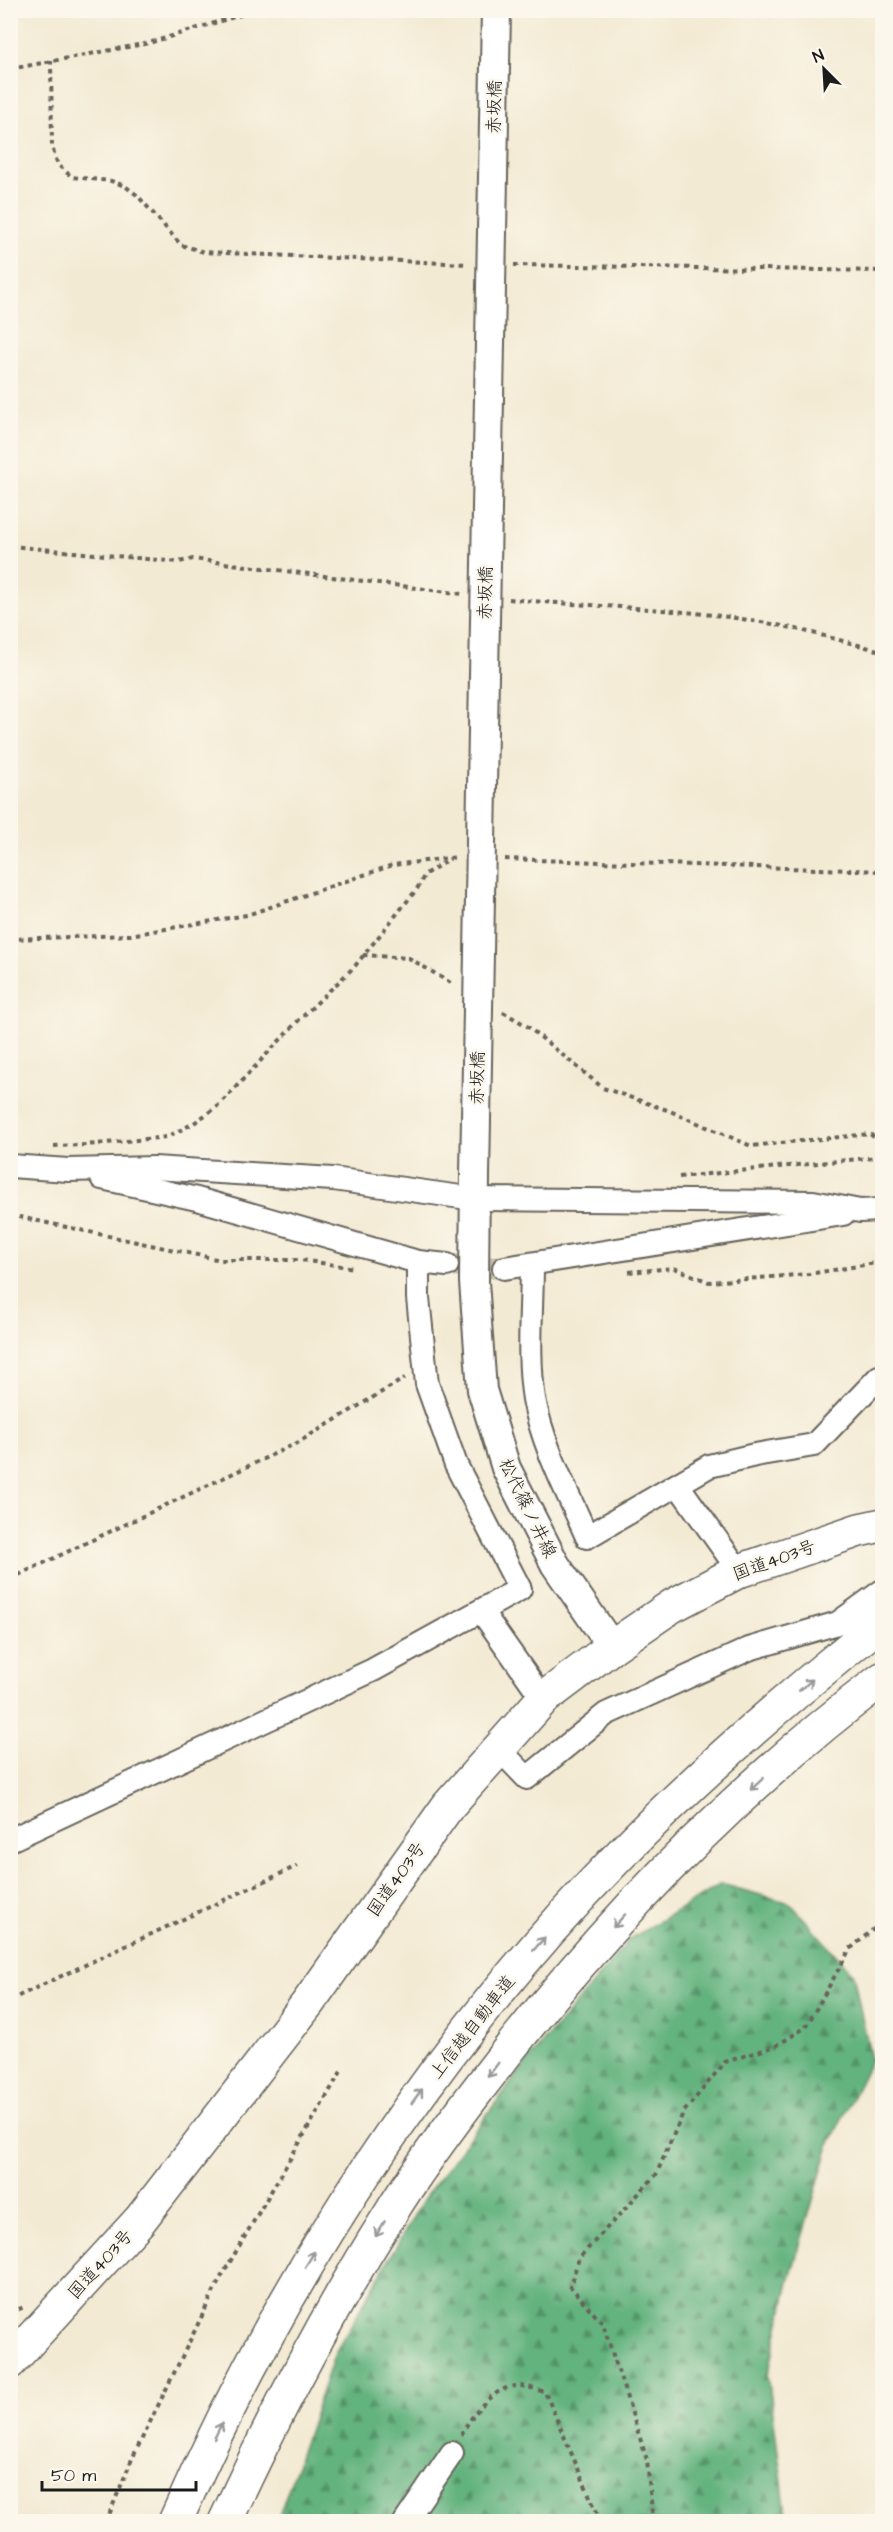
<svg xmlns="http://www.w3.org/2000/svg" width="893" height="2532" font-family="'Architects Daughter','Klee One',sans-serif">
	<defs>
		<pattern id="forest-firs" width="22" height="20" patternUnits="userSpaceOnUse" patternTransform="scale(1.5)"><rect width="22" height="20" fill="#63b37e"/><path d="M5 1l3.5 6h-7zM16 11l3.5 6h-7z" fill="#519166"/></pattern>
	</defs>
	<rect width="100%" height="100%" fill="#fbf7ec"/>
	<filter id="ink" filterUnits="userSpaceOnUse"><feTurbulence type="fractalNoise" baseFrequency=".0167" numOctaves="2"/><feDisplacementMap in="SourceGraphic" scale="12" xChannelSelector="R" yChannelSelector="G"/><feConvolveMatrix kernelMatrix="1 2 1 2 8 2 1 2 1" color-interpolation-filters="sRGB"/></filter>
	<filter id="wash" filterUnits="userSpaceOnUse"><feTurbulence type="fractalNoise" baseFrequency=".008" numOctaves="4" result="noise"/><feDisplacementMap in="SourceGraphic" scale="24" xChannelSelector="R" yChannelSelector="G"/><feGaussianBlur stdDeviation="1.35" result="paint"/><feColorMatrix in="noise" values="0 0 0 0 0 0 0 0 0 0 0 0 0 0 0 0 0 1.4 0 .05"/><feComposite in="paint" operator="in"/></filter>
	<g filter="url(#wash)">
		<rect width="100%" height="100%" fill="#f3ead3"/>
		<path fill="url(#forest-firs)" stroke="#40684d" stroke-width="1.5" d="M721,1884L790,1903L853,1974L871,2060L829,2145L789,2282L768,2375L787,2521L277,2522L335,2353L423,2200L525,2064L630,1939Z"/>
	</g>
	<g filter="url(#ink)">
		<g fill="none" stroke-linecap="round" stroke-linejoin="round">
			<path stroke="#c8c1ae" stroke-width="22" stroke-dasharray="22 11" stroke-linecap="butt" d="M447,1265L504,1268"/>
			<g stroke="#67645c" stroke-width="26">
				<g id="minor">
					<path d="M10,1166L68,1170L154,1168L333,1179L475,1199L813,1202L860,1211L882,1210"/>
					<path d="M102,1178L197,1199L418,1262L447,1265"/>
					<path d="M532,1265C532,1308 527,1356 534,1399C543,1447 568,1493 587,1537L709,1466L755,1455L814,1445L879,1377H882"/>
					<path d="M504,1268L843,1214"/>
					<path d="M678,1485L739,1571"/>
					<path d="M482,1612L543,1699"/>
					<path d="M499,1749L527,1778L606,1714L749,1649L838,1623L882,1591"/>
					<path d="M10,1840L373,1670L520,1589L456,1465L427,1384L418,1298V1262"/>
					<path d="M405,2522L452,2453"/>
				</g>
			</g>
			<g stroke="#67645c" stroke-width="32">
				<path id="major" d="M475,1175L474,1282L482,1390L506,1468L555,1564L612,1647"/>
			</g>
			<g stroke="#67645c" stroke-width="36">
				<g id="highway">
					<path d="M10,2362L140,2220L308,2003L448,1806L543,1699L612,1647L672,1606L739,1571L859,1530L882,1525"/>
					<path d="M175,2522C283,2277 431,2050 617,1858C700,1773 790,1695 882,1622"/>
					<path d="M225,2522C274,2416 327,2314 389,2216C418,2168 452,2123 486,2079C600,1930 733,1792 882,1679"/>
				</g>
			</g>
			<g stroke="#67645c" stroke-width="4" stroke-dasharray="4.5 4.5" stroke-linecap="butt">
				<path d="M51,60L52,147L58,165L72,177L111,181L125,186L137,195L181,245L204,252L467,264"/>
				<path d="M10,69L149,43L257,10"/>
				<path d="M514,265L882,271"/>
				<path d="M10,546L179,562L193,559L463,594"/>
				<path d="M509,599C591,607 673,607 754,621C797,627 840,641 882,651"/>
				<path d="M505,859L882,871"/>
				<path d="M10,939L130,935L247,915L393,865L458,857"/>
				<path d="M363,955L409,958L454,985"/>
				<path d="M503,1012L527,1026L603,1088L670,1111L751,1146L870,1134L882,1144"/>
				<path d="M54,1146L86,1145L167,1137L194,1123L219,1105L297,1022L355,966L417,889L425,874L450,859"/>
				<path d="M679,1177L878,1157L882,1153"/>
				<path d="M10,1215L221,1260H301L355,1268"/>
				<path d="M629,1272L674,1268L709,1282L809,1274L882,1262"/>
				<path d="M10,1579L297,1443L405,1378"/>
				<path d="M10,2000L297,1866"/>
				<path d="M10,2313L24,2307"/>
				<path d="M461,2435C471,2416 492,2387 517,2386C525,2385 537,2390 545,2392L601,2522"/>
				<path d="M106,2522L132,2459L220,2279L343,2068"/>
				<path d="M653,2522L647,2460L603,2324L570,2286L579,2258L656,2175L683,2113L725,2062L776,2046L806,2027L850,1949L882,1922"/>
			</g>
			<use href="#minor" stroke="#fff" stroke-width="22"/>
			<use href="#major" stroke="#fff" stroke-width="28"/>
			<use href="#highway" stroke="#fff" stroke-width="33"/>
			<g stroke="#67645c" stroke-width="32" stroke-linecap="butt">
				<path id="major-bridge" d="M475,1175L496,10"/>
			</g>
			<use href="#major-bridge" stroke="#fff" stroke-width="28"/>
		</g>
		<defs><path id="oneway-shaft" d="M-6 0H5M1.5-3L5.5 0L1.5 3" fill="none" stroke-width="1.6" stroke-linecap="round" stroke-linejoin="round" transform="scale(1.5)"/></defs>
		<g stroke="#999">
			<use href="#oneway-shaft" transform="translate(806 1685) rotate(-40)"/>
			<use href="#oneway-shaft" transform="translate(757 1784) rotate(138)"/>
			<use href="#oneway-shaft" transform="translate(619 1921) rotate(133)"/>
			<use href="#oneway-shaft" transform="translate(539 1944) rotate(-49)"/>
			<use href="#oneway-shaft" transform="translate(493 2070) rotate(127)"/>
			<use href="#oneway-shaft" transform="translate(417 2096) rotate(-53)"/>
			<use href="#oneway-shaft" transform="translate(380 2229) rotate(121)"/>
			<use href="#oneway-shaft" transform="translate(310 2259) rotate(-59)"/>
			<use href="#oneway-shaft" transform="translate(218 2431) rotate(-64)"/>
		</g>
	</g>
	<g text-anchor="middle" stroke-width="5" stroke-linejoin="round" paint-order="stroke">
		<g font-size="18" fill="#1c1c1c" stroke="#fbf7ec">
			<text transform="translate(494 107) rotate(-89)" y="6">赤坂橋</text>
			<text transform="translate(485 593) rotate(-89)" y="6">赤坂橋</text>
			<text transform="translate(477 1078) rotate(-89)" y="6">赤坂橋</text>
			<text transform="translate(528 1508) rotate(64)" y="6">松代篠ノ井線</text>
			<text transform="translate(774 1560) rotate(-20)" y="6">国道403号</text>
			<text transform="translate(396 1879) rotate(-55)" y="6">国道403号</text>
			<text transform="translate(472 2027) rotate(-52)" y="6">上信越自動車道</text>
			<text transform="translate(100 2264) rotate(-48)" y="6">国道403号</text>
		</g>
	</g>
	<rect width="893" height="2532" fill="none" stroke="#fbf7ec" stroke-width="36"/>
	<g transform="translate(824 69) rotate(336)" stroke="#fbf7ec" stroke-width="4.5" paint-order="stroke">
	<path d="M0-4.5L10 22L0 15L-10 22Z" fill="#1c1c1c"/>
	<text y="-9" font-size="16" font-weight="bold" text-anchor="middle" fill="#1c1c1c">N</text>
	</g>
	<path d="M42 2481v9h154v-9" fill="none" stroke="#1c1c1c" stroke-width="3"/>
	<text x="51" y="2481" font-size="18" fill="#1c1c1c" stroke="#fbf7ec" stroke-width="4.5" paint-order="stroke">50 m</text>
</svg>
